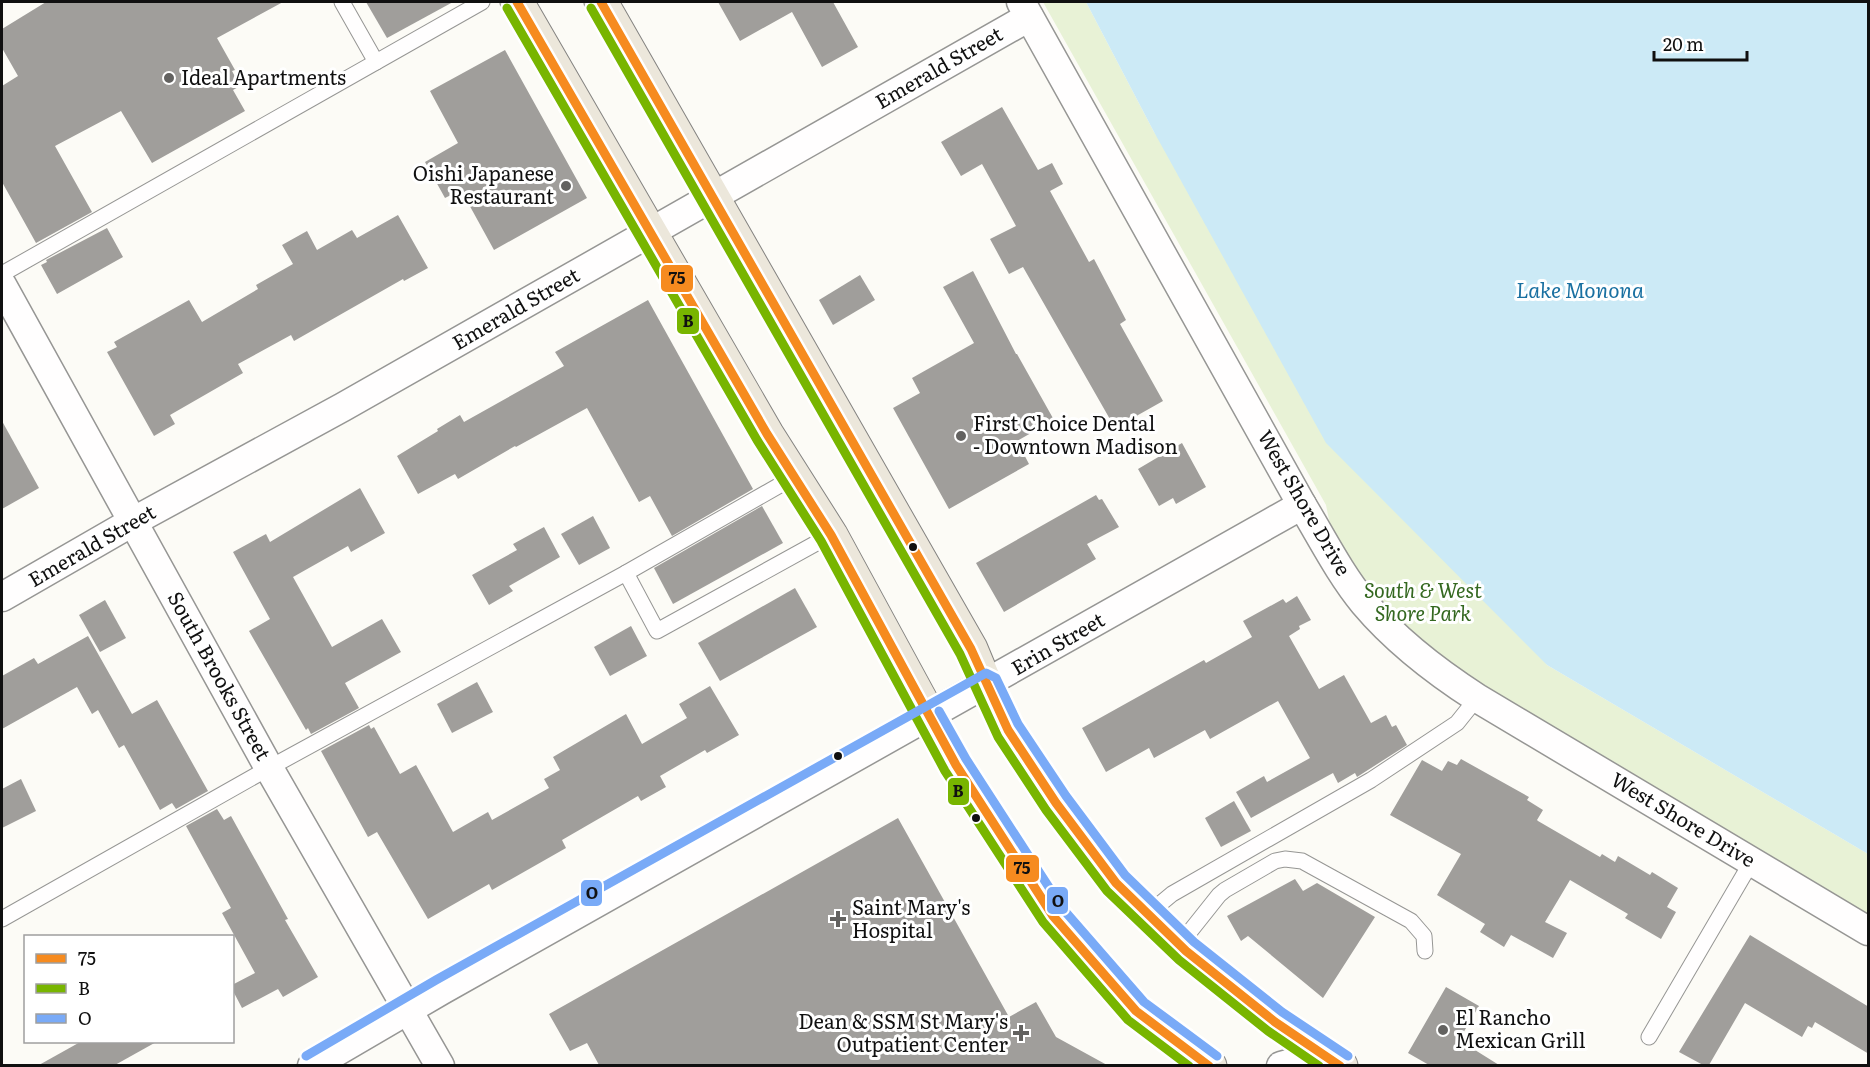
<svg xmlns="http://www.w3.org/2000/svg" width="1870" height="1067" font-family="Literata,serif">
	<rect width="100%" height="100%" fill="#fcfbf6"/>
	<path fill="#e8f2d6" d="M1043,2H1086L1154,132L1547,665L1868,854V931L1477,698L1338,565L1326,505Z"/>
	<path fill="#cceaf6" d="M1086,2H1868V854L1547,665L1326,443L1154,132Z"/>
	<g fill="#a09e9b">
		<path d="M46,2H283L217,38L235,70L232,71L240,86L233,90L245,111L152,163L121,111L55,146L92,212L36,243L2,182V86L18,76L2,48V29Z"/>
		<path d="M366,2H453L387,38Z"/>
		<path d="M718,2H833L858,47L822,67L792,12L740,41Z"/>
		<path d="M505,50L587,198L494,250L461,190L445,198L425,162L458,143L430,91Z"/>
		<path d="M1002,107L1038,170L1052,163L1063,184L1050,191L1089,262L1094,259L1126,320L1120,324L1163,401L1115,428L1023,267L1009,274L990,239L1016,226L982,164L961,176L941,142Z"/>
		<path d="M398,215L428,268L404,281L403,279L294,341L291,335L238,364L243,373L170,415L175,424L154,436L107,352L117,347L114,342L189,300L202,322L258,289L256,285L293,264L282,245L307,231L317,250L352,230L357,238Z"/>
		<path d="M107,228L123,257L57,294L41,265L47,262L46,260Z"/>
		<path d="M973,271L1016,354H1017L1054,420L1017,441L1029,464L949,509L893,408L920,393L912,378L974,343L943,287Z"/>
		<path d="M860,275L875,300L833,325L819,300Z"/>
		<path d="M648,300L753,489L672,536L650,496L639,502L587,408L516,447L515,446L458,479L455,474L418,494L397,456L438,431L437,429L460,415L464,422L564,366L555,352Z"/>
		<path d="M2,421L39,488L2,509Z"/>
		<path d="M1182,443L1206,487L1176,504L1173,498L1159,506L1138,469Z"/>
		<path d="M360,488L385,533L351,552L348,546L293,577L332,647L382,619L401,652L345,683L359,708L311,734L308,728L306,730L249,631L270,619L233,552L266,534L270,542Z"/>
		<path d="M1096,495L1099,500L1102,499L1119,527L1087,544L1096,559L1004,612L976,563Z"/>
		<path d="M762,506L783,543L673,604L654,568Z"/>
		<path d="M593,516L610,548L579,565L561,534Z"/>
		<path d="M544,527L560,557L509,586L513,591L489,605L472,575L517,550L513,544Z"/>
		<path d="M795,588L817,627L720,681L698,643Z"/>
		<path d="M1297,596L1311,620L1299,626L1300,629L1289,636L1319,689L1344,675L1371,723L1386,715L1392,727L1396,725L1407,745L1357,777L1355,773L1338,783L1333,773L1251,818L1236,792L1264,776L1267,782L1310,758L1278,701L1210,739L1205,730L1154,758L1149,748L1106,772L1082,728L1204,660L1206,663L1252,637L1243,621L1283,599L1286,603Z"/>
		<path d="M105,600L126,638L100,652L79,615Z"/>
		<path d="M631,626L647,656L610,676L594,647Z"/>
		<path d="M88,636L132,714L157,700L208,791L176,809L172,803L160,810L124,745L119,748L98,710L92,714L77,687L2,729V676L34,658L38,664Z"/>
		<path d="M477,682L493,712L452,733L437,704Z"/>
		<path d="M710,686L739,735L707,753L705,750L660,776L666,787L641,801L638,796L562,840L566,848L492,890L489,884L428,919L377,832L368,837L321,751L369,725L371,729L374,727L400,774L416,765L453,832L488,812L492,820L549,788L544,779L560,770L553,757L626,714L642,744L687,718L679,704Z"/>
		<path d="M1461,759L1529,797L1527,800L1543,810L1537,820L1538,821L1600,857L1602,854L1615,862L1618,856L1650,875L1652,872L1678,888L1667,907L1676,912L1661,939L1625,918L1628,914L1570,880L1545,922L1567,933L1553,958L1511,935L1504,947L1480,932L1485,924L1437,895L1461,854L1390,815L1422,760L1442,771L1448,761L1457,765Z"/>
		<path d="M21,779L36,811L2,828V789Z"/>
		<path d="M1234,801L1251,831L1221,847L1205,818Z"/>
		<path d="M217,809L224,820L231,816L288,919L285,920L318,977L283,997L278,989L242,1008L232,989V985L255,973L222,913L231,908L186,826Z"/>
		<path d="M898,818L1009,1017L1036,1002L1056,1037L1107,1065H599L587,1043L570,1051L549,1014Z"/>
		<path d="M1295,879L1303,891L1317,883L1375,917L1323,998L1248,936L1241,941L1227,916Z"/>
		<path d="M1750,935L1869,1007V1054L1815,1022L1812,1028L1808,1026L1802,1037L1745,1003L1709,1065H1703L1679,1052Z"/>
		<path d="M1446,987L1479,1006L1459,1040L1499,1065H1429L1408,1053Z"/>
		<path d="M82,1041H158L115,1065H39Z"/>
	</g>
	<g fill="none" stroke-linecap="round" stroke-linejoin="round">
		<g stroke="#969694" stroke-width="17">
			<g id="lane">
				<path d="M342,2L376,62"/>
				<path d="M2,274L482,2"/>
				<path d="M626,573L794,477"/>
				<path d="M1148,914L1172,894L1371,780L1457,723L1477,698"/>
				<path d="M2,919L269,768L626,573L657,631L831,535"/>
				<path d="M1180,944L1219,895L1225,890L1275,861L1285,859L1302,861L1411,921L1424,936L1425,951"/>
				<path d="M1649,1037L1752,861"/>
			</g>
		</g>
		<g stroke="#969694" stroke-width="31">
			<g id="street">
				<path d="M1021,2L1302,505C1322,538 1340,574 1364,603C1396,641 1435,671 1477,698L1868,931"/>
				<path d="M2,285L269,768L440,1066"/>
				<path d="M2,597L134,521L343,407L1029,17"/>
				<path d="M312,1066L442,990L1302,505"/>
				<path d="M1281,1066L1324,1054"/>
			</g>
		</g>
		<g stroke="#848381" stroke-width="35">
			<g id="primary">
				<path d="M517,2L767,434L831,535L956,765L1053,916L1136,1011L1210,1066"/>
				<path d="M601,2L971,649L986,685L1008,730L1056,803L1116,883L1186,951L1275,1022L1341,1066"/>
			</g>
		</g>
		<use href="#lane" stroke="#fffefe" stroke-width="15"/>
		<use href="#street" stroke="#fffefe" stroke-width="28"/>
		<use href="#primary" stroke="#ece7db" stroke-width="33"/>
		<g stroke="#fff" stroke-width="14">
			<g id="bus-1">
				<path d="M517,2L767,434L831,535L956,765L1053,916L1136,1011L1209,1066"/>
				<path d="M601,2L971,649L1008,730L1056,803L1116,883L1186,951L1275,1022L1340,1066"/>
			</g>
		</g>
		<g stroke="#fff" stroke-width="14">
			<g id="bus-2">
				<path d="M507,8L757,440L821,541L945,771L1043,922L1128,1020L1189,1066"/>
				<path d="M591,8L960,654L998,737L1046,810L1107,891L1179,960L1268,1031L1319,1066"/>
			</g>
		</g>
		<g stroke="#fff" stroke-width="14">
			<g id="bus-3">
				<path d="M939,711L966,759L1063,909L1144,1002L1217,1056"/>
				<path d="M306,1056L436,980L986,673L996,678L1018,724L1066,796L1125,875L1194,942L1282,1012L1348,1056"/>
			</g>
		</g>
		<use href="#bus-1" stroke="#f68b1f" stroke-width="9"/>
		<use href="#bus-2" stroke="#78b500" stroke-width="9"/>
		<use href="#bus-3" stroke="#79aaf7" stroke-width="9"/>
	</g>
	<g fill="#636260" stroke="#fff" stroke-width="2">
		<circle cx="169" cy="78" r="6"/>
		<circle cx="566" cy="186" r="6"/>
		<circle cx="961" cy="436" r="6"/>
		<path d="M835 910h6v6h6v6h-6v6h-6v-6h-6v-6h6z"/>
		<circle cx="1443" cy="1030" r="6"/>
		<path d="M1018 1024h6v6h6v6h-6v6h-6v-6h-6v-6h6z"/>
	</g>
	<g fill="#101010" stroke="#fff" stroke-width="2">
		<circle cx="913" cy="547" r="5"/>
		<circle cx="838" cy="756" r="5"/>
		<circle cx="976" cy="818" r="5"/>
	</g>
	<g text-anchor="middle" stroke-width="6" stroke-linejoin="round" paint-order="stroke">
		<g font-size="20" fill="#101010" stroke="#fff">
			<text transform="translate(939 68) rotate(-30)" y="7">Emerald Street</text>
			<text transform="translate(516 309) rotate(-30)" y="7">Emerald Street</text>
			<text transform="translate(1304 503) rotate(60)" y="7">West Shore Drive</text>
			<text transform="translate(92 546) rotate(-30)" y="7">Emerald Street</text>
			<text transform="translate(1058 644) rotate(-30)" y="7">Erin Street</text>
			<text transform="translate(219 676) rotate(61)" y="7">South Brooks Street</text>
			<text transform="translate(1683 820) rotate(31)" y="7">West Shore Drive</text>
		</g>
		<g font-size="20" fill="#101010" stroke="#fff" text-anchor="start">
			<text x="181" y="85">Ideal Apartments</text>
			<text x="554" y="181" text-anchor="end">Oishi Japanese<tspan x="554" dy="23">Restaurant</tspan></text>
			<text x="973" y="431">First Choice Dental<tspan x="973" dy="23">- Downtown Madison</tspan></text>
			<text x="852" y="915">Saint Mary's<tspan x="852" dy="23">Hospital</tspan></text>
			<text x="1455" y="1025">El Rancho<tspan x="1455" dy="23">Mexican Grill</tspan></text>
			<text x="1008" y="1029" text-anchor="end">Dean &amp; SSM St Mary's<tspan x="1008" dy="23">Outpatient Center</tspan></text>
		</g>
		<g font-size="20" font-style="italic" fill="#346820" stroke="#fff">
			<text x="1423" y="598">South &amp; West<tspan x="1423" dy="23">Shore Park</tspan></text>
		</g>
		<g font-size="21" font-style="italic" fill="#1970a1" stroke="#fff">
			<text x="1580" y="298">Lake Monona</text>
		</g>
	</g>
	<g stroke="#fff" stroke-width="2">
		<rect x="660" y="264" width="34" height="29" rx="6" fill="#f68b1f"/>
		<rect x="676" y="307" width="24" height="28" rx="6" fill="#78b500"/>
		<rect x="947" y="777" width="23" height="29" rx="6" fill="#78b500"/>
		<rect x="1005" y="854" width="35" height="29" rx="6" fill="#f68b1f"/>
		<rect x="580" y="879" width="23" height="28" rx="6" fill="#79aaf7"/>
		<rect x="1046" y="886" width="23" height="29" rx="6" fill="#79aaf7"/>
	</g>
	<g font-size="16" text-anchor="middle" font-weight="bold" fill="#111">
		<text x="677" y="284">75</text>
		<text x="688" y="327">B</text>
		<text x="958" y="797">B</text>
		<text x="1022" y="874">75</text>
		<text x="592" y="899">O</text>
		<text x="1058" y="907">O</text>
	</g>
	<rect width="1870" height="1067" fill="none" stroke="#101010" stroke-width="6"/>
	<rect x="24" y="935" width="210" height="108" fill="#ffffff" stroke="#9f9f9f" stroke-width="1.5"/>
	<rect x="36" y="954" width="30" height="9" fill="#f68b1f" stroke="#9f9f9f" stroke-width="1.5"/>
	<text x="78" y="965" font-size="18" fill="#101010">75</text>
	<rect x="36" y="984" width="30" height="9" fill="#78b500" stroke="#9f9f9f" stroke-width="1.5"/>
	<text x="78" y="995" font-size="18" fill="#101010">B</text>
	<rect x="36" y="1014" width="30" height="9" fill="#79aaf7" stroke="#9f9f9f" stroke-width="1.5"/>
	<text x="78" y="1025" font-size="18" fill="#101010">O</text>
	<path d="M1654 51v9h93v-9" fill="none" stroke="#101010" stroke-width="3"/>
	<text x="1663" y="51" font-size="18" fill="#101010" stroke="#ffffff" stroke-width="4.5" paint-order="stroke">20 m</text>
</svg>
